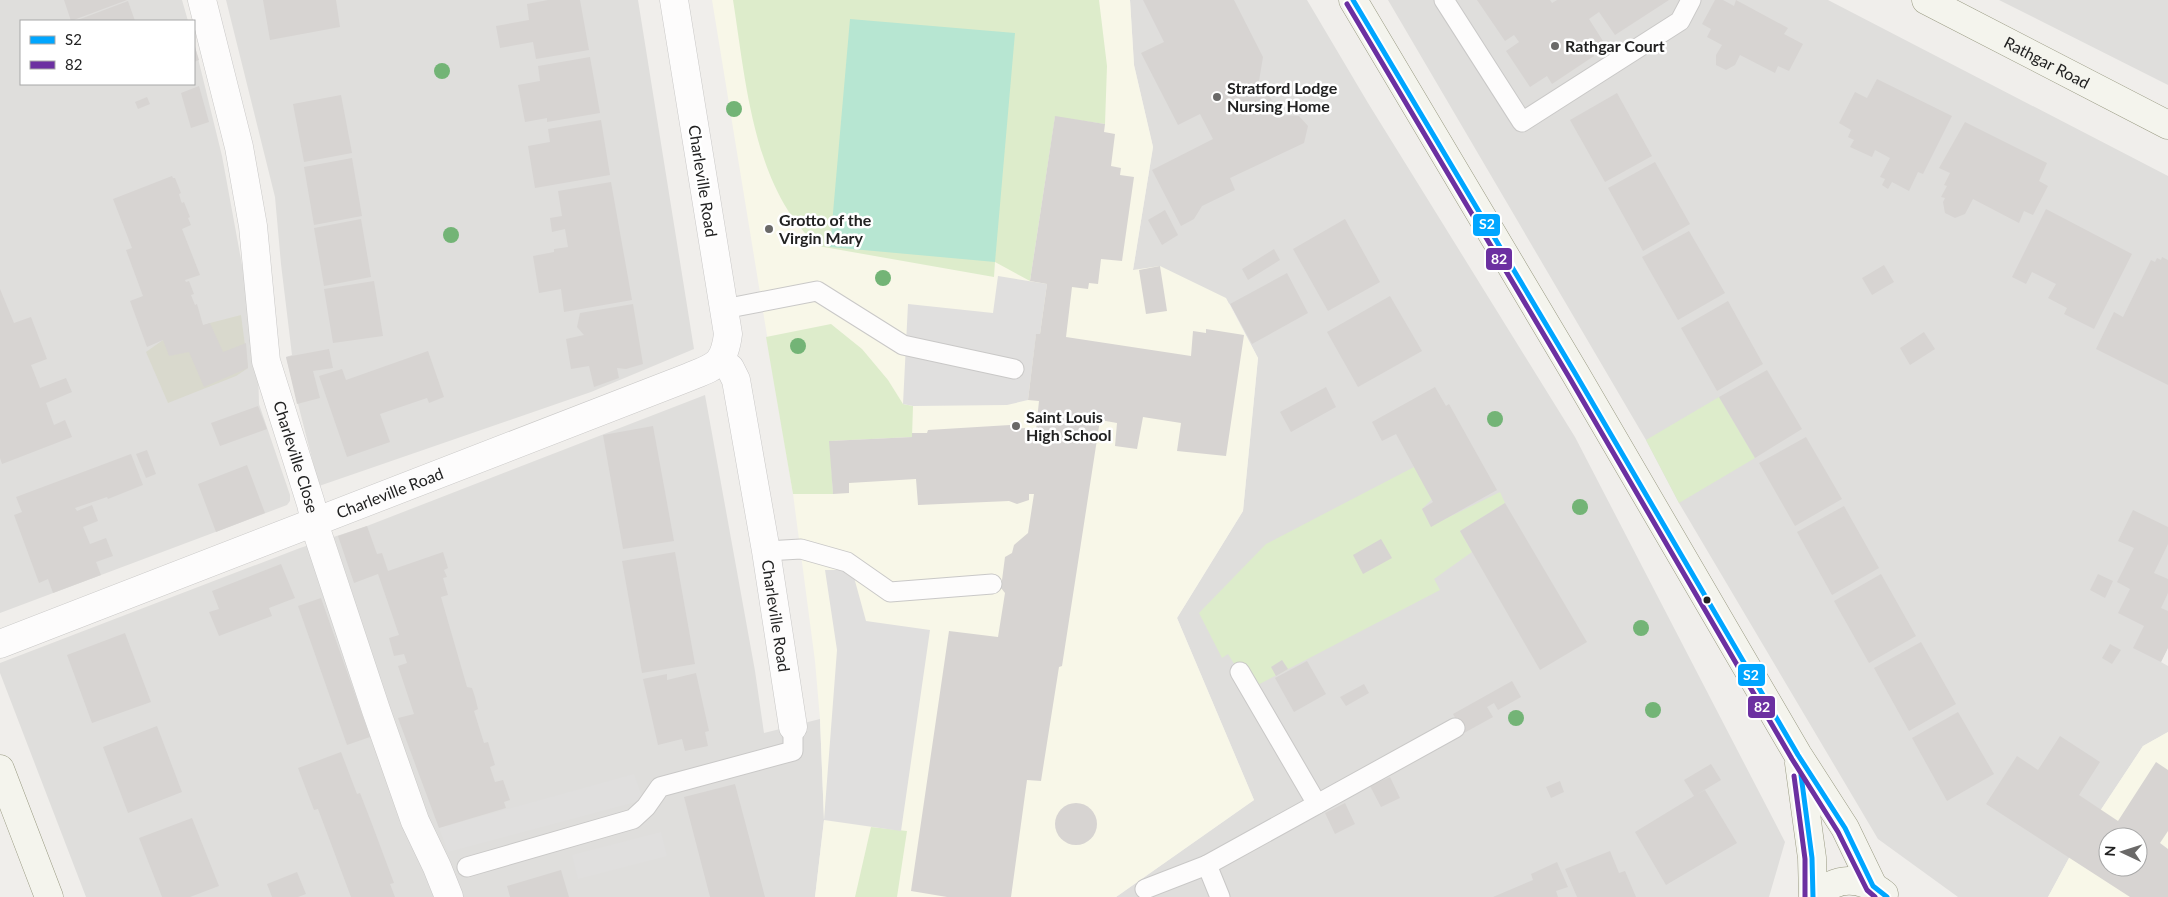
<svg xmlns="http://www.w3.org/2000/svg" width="2168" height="897" font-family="Lato,sans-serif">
	<rect width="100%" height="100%" fill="#f0eeeb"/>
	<g fill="#dfdedc">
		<path d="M0,0H182L188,21H21V84H194V42L222,156L249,303L258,367L259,404L290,495V501L287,505L0,613Z"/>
		<path d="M226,0H638L694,349L591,392L319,486L286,357L292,355L281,264L275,197Z"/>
		<path d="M1130,0H1307L1368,103L1575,437L1785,842L1769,897H1116L1254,800L1177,618L1243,511L1258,358L1230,304L1139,270H1133L1153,147L1134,65Z"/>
		<path d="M1388,0H1828L2168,176V647L2161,662L2168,666V732L2143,746L2069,858L2048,897H1958L1878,839L1679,503L1646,440Z"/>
		<path d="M1999,0H2168V85Z"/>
		<path d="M705,395L755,671L764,733L820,719L824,820L815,897H86L0,673V663L300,548L367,526Z"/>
	</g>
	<g fill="#f8f7e8" fill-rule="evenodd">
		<path d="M712,0H1130L1134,65L1153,147L1133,270L1160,266L1226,298L1258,358L1243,511L1177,618L1254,800L1116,897H815L824,820L820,719L815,661L793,494Z"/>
		<path d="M2168,732V880L2158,897H2048L2069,858L2143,746ZM2108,837H2138V867H2108Z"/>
	</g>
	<path fill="#d9d9cd" d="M241,315L248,368L236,376L168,403L146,352L163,340L210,323Z"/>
	<g fill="#ddeccb">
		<path d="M733,0H1099L1107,66L1105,124L1055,117L1030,281L995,262L994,277L818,246C753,189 746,81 733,0Z"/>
		<path d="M831,324L862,349L888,380L903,404L913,406L912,437L830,441L833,494H793L766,337Z"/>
		<path d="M1719,397L1755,458L1679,503L1646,440Z"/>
		<path d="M1414,467L1432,499L1422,509L1431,526L1500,492L1505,503L1460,531L1472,552L1434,579L1440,590L1250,689L1228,654L1222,658L1199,613L1266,544Z"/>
		<path d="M871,827L907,831L897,897H855Z"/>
	</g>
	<path fill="#b7e6d2" d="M850,19L1015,33L995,262L830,247Z"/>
	<g fill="#e0dfde">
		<path d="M998,276L1047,284L1040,334L1036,335L1028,400L1007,405L913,406L903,404L908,304L993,313Z"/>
		<path d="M825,570H852L866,621L930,630L901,831L824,820L837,650Z"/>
		<path d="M634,774L643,800L448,852L439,828Z"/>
		<path d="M661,832L667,856L578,879L572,855Z"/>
	</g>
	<g fill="#d7d4d2" fill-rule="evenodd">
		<path d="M64,0H127L71,21Z"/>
		<path d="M263,0H336L340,27L270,40Z"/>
		<path d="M548,0H580L589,50L536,59L533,42L500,48L496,26L529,20L527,4Z"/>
		<path d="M1143,0H1234L1263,57L1259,81L1282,115L1299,116L1308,126L1304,143L1230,178L1235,190L1202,206L1194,219L1181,226L1152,170L1213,139L1200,114L1178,125L1141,53L1164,42Z"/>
		<path d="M1477,0H1550L1552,3L1557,0H1669L1615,35L1599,12L1589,19L1603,41L1590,50L1594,56L1552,84L1547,76L1530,87L1506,51L1519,42L1514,35L1505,41Z"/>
		<path d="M1715,0H1723L1734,6L1736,0L1788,28L1784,34L1803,44L1789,71L1778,66L1775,73L1740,55L1735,65L1726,70L1716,65V55L1722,45L1707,37L1711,29L1702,24Z"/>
		<path d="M128,1L135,21H75Z"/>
		<path d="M194,44L199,60L194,62Z"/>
		<path d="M590,57L600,113L547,122V118L525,122L518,85L540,81L538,66Z"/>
		<path d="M1877,79L1952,116L1923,174L1918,172L1909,191L1892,182L1888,189L1882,185L1885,179L1880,177L1890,158L1875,150L1872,157L1850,147L1854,140L1848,137L1851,130L1839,123L1855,92L1867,98Z"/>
		<path d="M199,86L209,122L191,128L181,93Z"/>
		<path d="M1617,93L1652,156L1605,182L1570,120Z"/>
		<path d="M341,95L352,153L304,162L293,104Z"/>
		<path d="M147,97L150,104L138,109L135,102Z"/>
		<path d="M1055,116L1105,124L1104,132L1115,134L1111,166L1121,168L1120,175L1134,177L1122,261L1101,259L1098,284L1089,283L1088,289L1072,287L1066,337L1191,356L1193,331L1206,333V329L1244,335L1226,456L1177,451L1181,423L1143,417L1137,449L1115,446L1117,423L1100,420L1062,666L1059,667L1041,781L1027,780L1011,897H947L911,891L949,631L998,637L1005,593L1001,588L1005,557L1012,553L1014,545L1028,533L1034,494H1029V500L1017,504L1009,501L918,505L916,479L849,483V493L833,494L829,441L912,437V433H927L928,430L1010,425L1011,429L1025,428L1026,432L1036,430L1039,401L1028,400L1036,334H1040L1047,284L1030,281Z"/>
		<path d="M601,120L610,175L535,188L528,146L550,142L548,129Z"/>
		<path d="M1965,122L2047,163L2039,181L2048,186L2033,215L2024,211L2019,223L1973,199L1965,214L1955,218L1945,213L1943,202L1945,198L1941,197L1947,186L1944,185L1950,173L1939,168Z"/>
		<path d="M352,158L362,216L314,225L304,167Z"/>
		<path d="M1655,162L1690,224L1643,251L1608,188Z"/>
		<path d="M172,176L173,178H175L181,193L179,194L181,201L182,203L184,202L190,217L188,218L191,225L182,229L200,275L185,280L186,282L189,281L194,294L191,295L195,305L197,304L203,325L210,323L223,352L246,343L248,368L204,387L189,352L169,356L163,340L147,347L130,301L143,296L126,250L132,248L113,199Z"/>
		<path d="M611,182L632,300L564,312L561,289L539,293L533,256L554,252V249L568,247L565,229L552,232L550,218L562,216L558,191Z"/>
		<path d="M2046,209L2132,254L2094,329L2064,314L2067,308L2048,298L2056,284L2032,272L2026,284L2012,277Z"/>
		<path d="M1165,210L1178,235L1162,245L1148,220Z"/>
		<path d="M361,219L371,277L324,286L314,228Z"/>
		<path d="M1345,219L1380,282L1328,311L1293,249Z"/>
		<path d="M1689,231L1725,293L1678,320L1642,257Z"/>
		<path d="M1274,249L1280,260L1248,280L1242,269Z"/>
		<path d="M2162,257L2168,260V385L2096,349L2114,312L2123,317L2151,260L2155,262L2157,258L2161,260Z"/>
		<path d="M1884,265L1894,282L1872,295L1862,278Z"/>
		<path d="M1160,266L1167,311L1146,314L1139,270Z"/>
		<path d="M1287,273L1308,313L1252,344L1230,304Z"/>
		<path d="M374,281L383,336L333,343L324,289Z"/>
		<path d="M0,289L14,323L31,317L47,359L31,365L40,388L66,378L72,392L46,403L54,425L65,420L72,437L2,464L0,458Z"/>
		<path d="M1390,296L1422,351L1358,387L1327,332Z"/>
		<path d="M1728,301L1763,364L1717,391L1681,328Z"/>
		<path d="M633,304L643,364L626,369L617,368L619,378L594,387L589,366L571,369L566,339L584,335L577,327L580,313Z"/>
		<path d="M1924,332L1935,349L1910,365L1900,348Z"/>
		<path d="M329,349L333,368L313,371L320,398L297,404L286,357Z"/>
		<path d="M428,351L444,397L429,403L427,398L380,414L390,442L347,457L319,376L342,369L346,380Z"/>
		<path d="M1767,370L1802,429L1755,458L1719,397Z"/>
		<path d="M1326,387L1336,407L1291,432L1280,412Z"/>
		<path d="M1435,387L1446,406L1449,404L1497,490L1431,527L1422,509L1433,502L1396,434L1382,441L1372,422Z"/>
		<path d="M258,406L267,429L220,446L211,423Z"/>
		<path d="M653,426L674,541L623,549L603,435Z"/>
		<path d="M1806,437L1842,499L1795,526L1759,463Z"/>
		<path d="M147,450L156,474L146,478L136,454Z"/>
		<path d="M131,454L143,485L108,499L107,497L75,508L77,511L92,505L98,521L83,527L90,544L106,538L113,556L96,562L101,575L53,593L48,579L39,583L14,515L22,512L16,497Z"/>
		<path d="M247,465L265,513L216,532L198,484Z"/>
		<path d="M1505,503L1587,642L1540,670L1460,531Z"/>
		<path d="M1844,506L1879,568L1832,595L1797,532Z"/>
		<path d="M2133,510L2168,527V544L2154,573L2168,579V593L2161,608L2168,611V648L2161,662L2133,648L2144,626L2118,613L2130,589L2117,582L2134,548L2118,541Z"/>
		<path d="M367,526L377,554L382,553L388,571L443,552L448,568L444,570L447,577L443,578L448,595L441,597L467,687L472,688L475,697L478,709L474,711L484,743L488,742L495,765L490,767L495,782L503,780L510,800L504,802L506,808L439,828L398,718L414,714L398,666L407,663L404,654L394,656L389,638L399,635L378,574L354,583L338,536Z"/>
		<path d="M1381,539L1392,558L1363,574L1353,555Z"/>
		<path d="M675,552L695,664L642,673L622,561Z"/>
		<path d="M281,564L295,598L269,608L272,616L219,636L209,612L219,609L212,591Z"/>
		<path d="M1881,574L1916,636L1869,663L1834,601Z"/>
		<path d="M2098,574L2113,581L2105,598L2090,590Z"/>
		<path d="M321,598L370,737L347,745L298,606Z"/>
		<path d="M125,633L151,702L92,723L67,655Z"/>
		<path d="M1921,642L1956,704L1909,731L1874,668Z"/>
		<path d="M2110,644L2121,650L2112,664L2102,658Z"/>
		<path d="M1282,660L1288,669L1276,676L1271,667Z"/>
		<path d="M1307,661L1326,694L1294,712L1275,678Z"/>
		<path d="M696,673L709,731L705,732L708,746L685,751L682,739L658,745L643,679L667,674V680Z"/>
		<path d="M1512,681L1521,697L1498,710L1494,703L1487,707L1493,717L1464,733L1453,714Z"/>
		<path d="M1364,684L1369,693L1346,706L1340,697Z"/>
		<path d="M1958,712L1994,774L1947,801L1912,738Z"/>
		<path d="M157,726L182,792L128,813L103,747Z"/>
		<path d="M2060,736L2100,762L2079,795L2118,821L2156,762L2168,770V831L2160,843L2168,849V897H2130L1986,804L2017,756L2038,770ZM2108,837H2138V867H2108Z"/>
		<path d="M341,752L357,794L360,793L372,824L394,883L390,884L395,897H351L318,809L314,810L298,768Z"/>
		<path d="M1711,764L1721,780L1696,795L1705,790L1737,843L1666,885L1635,832L1694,796L1684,780Z"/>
		<path d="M1390,777L1400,798L1381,807L1370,786Z"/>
		<path d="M1560,781L1564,792L1551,798L1546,787Z"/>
		<path d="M735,784L765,897H710L684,797Z"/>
		<circle cx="1076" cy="824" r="21"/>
		<path d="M1345,803L1355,824L1335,834L1325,813Z"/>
		<path d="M192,818L219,886L190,897H162L139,838Z"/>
		<path d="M1610,851L1619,873L1625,871L1636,897H1577L1565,869Z"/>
		<path d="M1557,862L1568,887L1556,891L1558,897H1493L1533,880L1531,874Z"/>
		<path d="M561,870L569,897H510L507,886Z"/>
		<path d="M297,872L306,894L298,897H272L267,884Z"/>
	</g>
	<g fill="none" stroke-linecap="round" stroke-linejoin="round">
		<g stroke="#c9c8c7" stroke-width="21">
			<g id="lane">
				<path d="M1444,0L1522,122L1680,21L1691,0"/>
				<path d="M724,309L817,291L903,345L1014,369"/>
				<path d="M766,551L801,549L847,562L890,592L992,584"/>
				<path d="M1240,672L1317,804"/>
				<path d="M467,867L633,819L646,807L660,787L793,751V727"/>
				<path d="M1145,889L1207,865"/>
				<path d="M1220,897L1207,865L1455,728"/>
			</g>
		</g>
		<g stroke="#c9c8c7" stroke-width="29">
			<g id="street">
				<path id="s1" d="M202,0L239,147L253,226L266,361L311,504L318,535L376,710L415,821L437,867L449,897"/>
				<path id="s2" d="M721,361L730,368L736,380L766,551L793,727"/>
				<path id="s3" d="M0,644L689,377C716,366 724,365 728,334L674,0"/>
			</g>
		</g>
		<g stroke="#999a82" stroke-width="29">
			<g id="secondary">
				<path d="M1353,0L1575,373L1798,755L1845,828L1873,886"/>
				<path id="s4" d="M1926,0L2168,125"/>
				<path d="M1799,763L1812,858L1813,897"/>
				<path d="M0,769L49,897"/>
				<path d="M1814,897C1836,876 1860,876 1884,894"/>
			</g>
		</g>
		<use href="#lane" stroke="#fdfcfc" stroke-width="19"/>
		<use href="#street" stroke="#fdfcfc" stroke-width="28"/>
		<use href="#secondary" stroke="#f4f4ed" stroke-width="28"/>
		<g stroke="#fff" stroke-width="9">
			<g id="bus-1">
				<path d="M1353,0L1575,373L1798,755L1845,828L1873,886L1887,897"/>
				<path d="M1801,775L1812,858L1813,897"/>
			</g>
		</g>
		<g stroke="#fff" stroke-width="9">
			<g id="bus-2">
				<path d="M1347,4L1569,377L1792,759L1838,832L1867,890L1875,897"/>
				<path d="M1794,776L1805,859V897"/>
			</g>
		</g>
		<use href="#bus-1" stroke="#00a6ff" stroke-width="5"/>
		<use href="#bus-2" stroke="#6c30a1" stroke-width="5"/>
	</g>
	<g fill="#73b476">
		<circle cx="442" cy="71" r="8"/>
		<circle cx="734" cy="109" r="8"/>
		<circle cx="451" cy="235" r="8"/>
		<circle cx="883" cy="278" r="8"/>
		<circle cx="798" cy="346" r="8"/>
		<circle cx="1495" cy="419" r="8"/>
		<circle cx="1580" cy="507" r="8"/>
		<circle cx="1641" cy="628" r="8"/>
		<circle cx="1653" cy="710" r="8"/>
		<circle cx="1516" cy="718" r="8"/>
	</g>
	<g fill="#6a6968" stroke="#fff" stroke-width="2">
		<circle cx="1555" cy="46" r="5"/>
		<circle cx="1217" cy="97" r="5"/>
		<circle cx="769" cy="229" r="5"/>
		<circle cx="1016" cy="426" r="5"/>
	</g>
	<circle fill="#222" stroke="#fff" stroke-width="2" cx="1707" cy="600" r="4.5"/>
	<g text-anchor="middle" stroke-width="5" stroke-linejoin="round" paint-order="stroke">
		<g font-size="16" font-weight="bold" fill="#222" stroke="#fff" text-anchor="start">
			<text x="1565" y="52">Rathgar Court</text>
			<text x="1227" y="94">Stratford Lodge<tspan x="1227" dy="18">Nursing Home</tspan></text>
			<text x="779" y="226">Grotto of the<tspan x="779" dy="18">Virgin Mary</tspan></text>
			<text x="1026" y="423">Saint Louis<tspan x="1026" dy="18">High School</tspan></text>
		</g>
		<g font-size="16" fill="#222" stroke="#fff">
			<text dy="6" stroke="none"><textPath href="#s4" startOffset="136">Rathgar Road</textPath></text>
			<text transform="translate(703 181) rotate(81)" y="6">Charleville Road</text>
			<text dy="6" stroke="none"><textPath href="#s1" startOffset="468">Charleville Close</textPath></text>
			<text dy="6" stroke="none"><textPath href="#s3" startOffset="418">Charleville Road</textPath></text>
			<text dy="6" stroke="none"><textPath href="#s2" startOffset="264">Charleville Road</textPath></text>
		</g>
	</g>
	<g stroke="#fff" stroke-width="2">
		<rect x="1472" y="213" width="29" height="24" rx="5" fill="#00a6ff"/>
		<rect x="1485" y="247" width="28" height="24" rx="5" fill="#6c30a1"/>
		<rect x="1737" y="663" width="29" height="24" rx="5" fill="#00a6ff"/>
		<rect x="1747" y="695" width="29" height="24" rx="5" fill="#6c30a1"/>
	</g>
	<g font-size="14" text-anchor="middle" font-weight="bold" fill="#fff">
		<text x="1487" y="229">S2</text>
		<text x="1499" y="264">82</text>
		<text x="1751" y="680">S2</text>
		<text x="1762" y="712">82</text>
	</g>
	<rect x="20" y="20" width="175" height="65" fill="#ffffff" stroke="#a7a7a7"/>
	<rect x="30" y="36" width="25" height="8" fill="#00a6ff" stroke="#a7a7a7"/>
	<text x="65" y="45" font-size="15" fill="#222222">S2</text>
	<rect x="30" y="61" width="25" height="8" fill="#6c30a1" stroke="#a7a7a7"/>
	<text x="65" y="70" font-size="15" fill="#222222">82</text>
	<g transform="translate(2123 852) rotate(274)"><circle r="24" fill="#ffffff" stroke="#a7a7a7"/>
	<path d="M0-4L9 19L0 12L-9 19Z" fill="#6a6968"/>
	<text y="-8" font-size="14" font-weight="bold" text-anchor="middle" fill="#222222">N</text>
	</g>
</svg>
